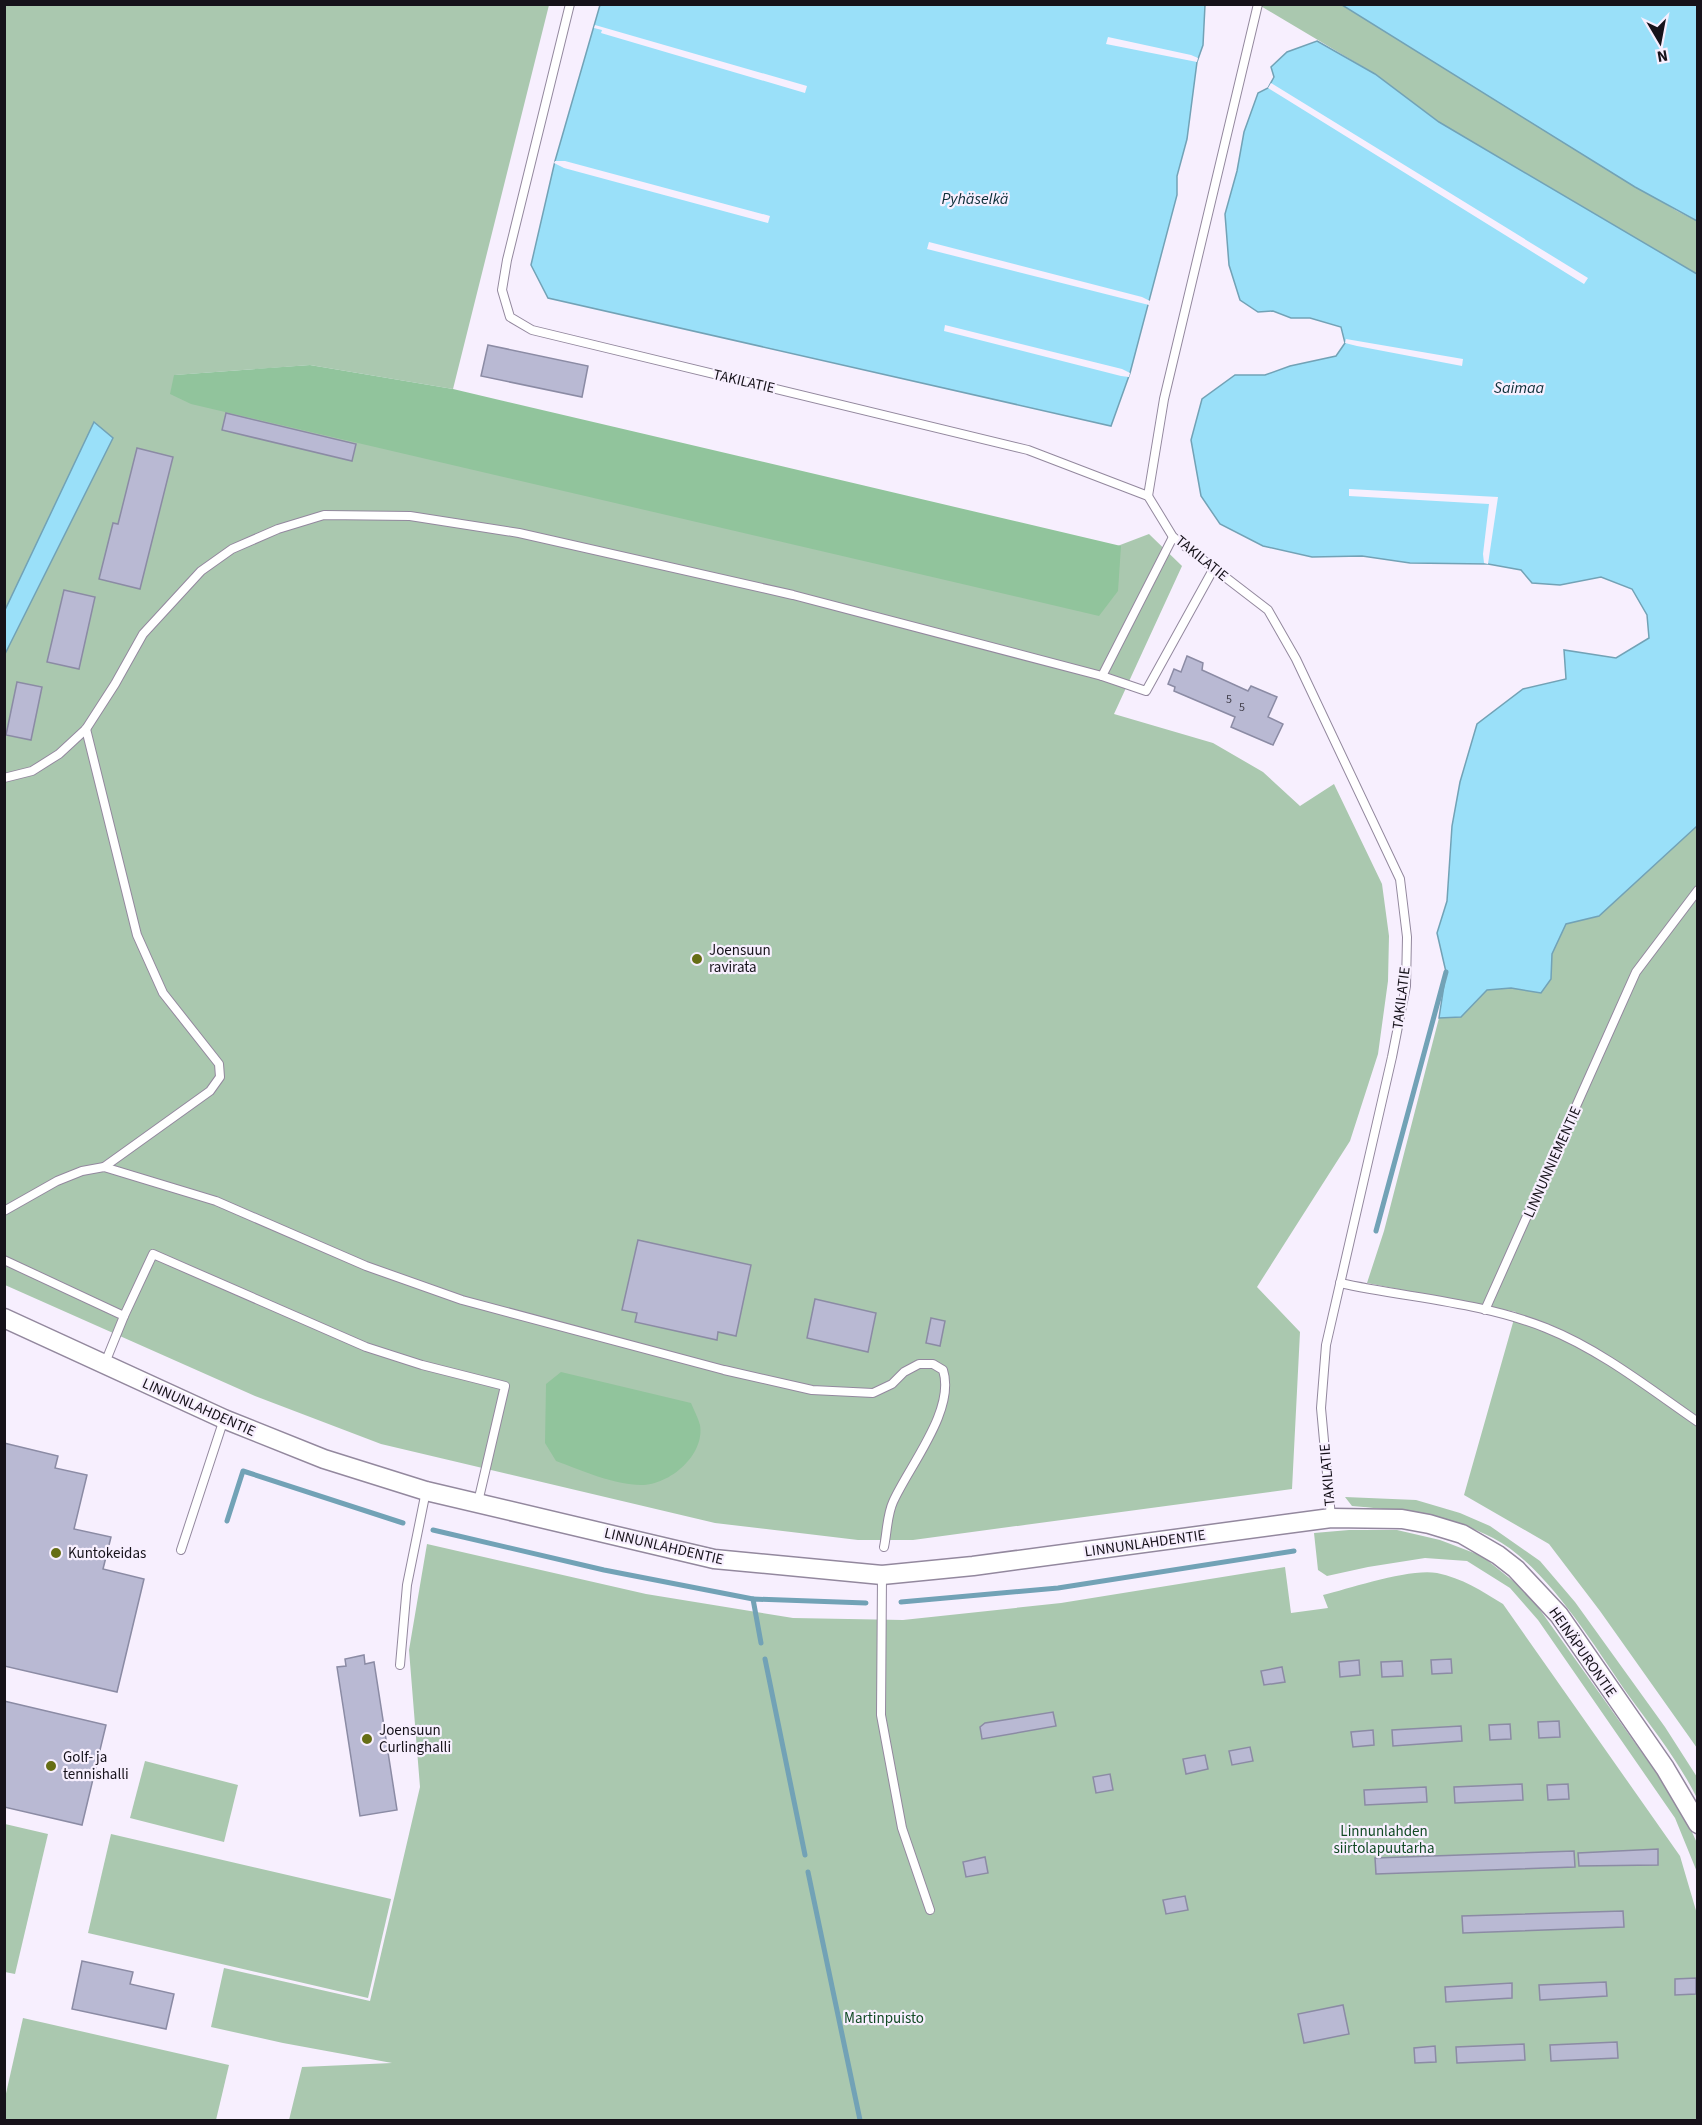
<svg xmlns="http://www.w3.org/2000/svg" width="1702" height="2125" font-family="'Source Sans 3',sans-serif">
	<rect width="100%" height="100%" fill="#f7effe"/>
	<g fill="#aac8af">
		<path d="M5,5H549L453,389L310,365L175,375L1107,550L1149,534L1182,566L1114,714L1213,743L1263,772L1300,806L1334,784L1382,884L1389,936L1388,981L1378,1054L1350,1141L1257,1287L1300,1332L1292,1489L913,1540H858L715,1523L381,1444L255,1396L5,1285Z"/>
		<path d="M1259,5H1342L1677,211L1697,221V274L1439,122L1375,74Z"/>
		<path d="M1697,826V1748L1600,1611L1549,1544L1464,1495L1516,1312L1367,1283L1384,1231L1439,1018L1467,989Z"/>
		<path d="M1345,1497L1416,1500L1460,1513L1490,1526L1540,1561L1575,1602L1665,1727L1697,1777V1798C1679,1762 1653,1729 1629,1696C1595,1647 1546,1565 1493,1538C1449,1515 1400,1510 1352,1506Z"/>
		<path d="M1349,1530H1397L1440,1540L1482,1556L1528,1593L1655,1771L1687,1821L1697,1843V1872L1675,1818L1538,1620L1510,1588L1467,1561L1425,1558L1368,1567L1327,1576L1318,1570L1314,1533Z"/>
		<path d="M427,1544L646,1594L793,1618L903,1620L1061,1603L1285,1567L1291,1613L1328,1608L1323,1595C1351,1588 1410,1568 1437,1573C1462,1578 1482,1591 1503,1604L1680,1856L1697,1914V2120H289L302,2067L392,2063L283,2043L211,2027L224,1968L370,2001L420,1787L409,1650Z"/>
		<path d="M145,1761L238,1785L224,1842L130,1818Z"/>
		<path d="M5,1824L48,1834L15,1974L5,1972Z"/>
		<path d="M111,1834L391,1899L368,1998L88,1933Z"/>
		<path d="M23,2018L229,2065L216,2120H5V2098Z"/>
	</g>
	<g fill="#91c49c">
		<path d="M310,365L453,389L1121,546L1118,591L1099,616L191,404L170,394L174,375Z"/>
		<path d="M561,1372L691,1403C694,1410 698,1418 700,1425C705,1455 670,1485 641,1485C615,1485 580,1470 556,1461L545,1443L546,1384Z"/>
	</g>
	<g fill="#9ae0f9" stroke="#72a2b6" stroke-width="1.5">
		<path d="M600,5H1205L1203,45L1197,62L1187,139L1177,176V195L1130,373L1111,426L548,298L531,265L555,161Z"/>
		<path d="M1342,5H1697V221L1635,187Z"/>
		<path d="M1317,41L1375,74L1439,122L1697,274V826L1599,916L1566,924L1552,954L1551,979L1541,993L1511,988L1487,990L1461,1017L1439,1018L1446,972L1437,933L1447,901L1452,826L1460,782L1477,724L1523,689L1566,679L1564,650L1616,658L1649,638L1647,615L1632,589L1601,577L1560,585L1532,583L1521,570L1488,564L1410,563L1362,556L1312,557L1263,546L1220,524L1201,496L1191,440L1202,399L1235,375H1265L1290,366L1336,356L1345,343L1341,327L1310,318H1291L1273,311L1258,312L1240,300L1229,265L1225,214L1237,171L1244,132L1258,93L1268,88L1274,77L1271,67L1287,52Z"/>
		<path d="M94,422L113,438L5,654V610Z"/>
	</g>
	<g fill="#f7effe">
		<path d="M595,25L807,86L805,93L601,33L602,30L594,28Z"/>
		<path d="M1108,37L1191,55L1198,58L1197,62L1106,44Z"/>
		<path d="M1271,83L1588,278L1584,284L1281,96L1268,88Z"/>
		<path d="M555,161H565L770,216L768,223L564,168L554,163Z"/>
		<path d="M929,242L1142,297L1150,301L1149,305L927,249Z"/>
		<path d="M945,325L1122,369L1130,373L1129,377L1121,376L944,331Z"/>
		<path d="M1346,339L1463,359L1462,366L1357,346L1345,343Z"/>
		<path d="M1349,489L1498,497L1488,564L1484,563L1483,554L1489,504L1349,496Z"/>
	</g>
	<g fill="none" stroke-linecap="round" stroke-linejoin="round">
		<g stroke="#72a2b6" stroke-width="5">
			<path d="M1376,1231L1446,972"/>
			<path d="M227,1521L243,1471L403,1523"/>
			<path d="M433,1530L604,1570L753,1599"/>
			<path d="M901,1602L1058,1588L1294,1551"/>
			<path d="M761,1643L753,1599L866,1603"/>
			<path d="M765,1659L805,1855"/>
			<path d="M808,1872L860,2120"/>
		</g>
	</g>
	<g fill="#b9b9d3" stroke="#8b8ba4" stroke-width="1.5">
		<path d="M488,345L588,366L582,397L481,376Z"/>
		<path d="M226,413L356,444L352,461L222,430Z"/>
		<path d="M137,448L173,457L140,589L99,579L113,523L118,524Z"/>
		<path d="M64,590L95,597L79,669L47,662Z"/>
		<path d="M1187,656L1203,663L1202,670L1248,691L1251,686L1277,697L1268,717L1283,724L1273,745L1231,727L1235,717L1174,691L1175,687L1168,684L1174,669L1181,672Z"/>
		<path d="M17,682L42,687L31,740L6,735Z"/>
		<path d="M638,1240L751,1265L736,1336L718,1332L717,1340L635,1322L637,1313L622,1310Z"/>
		<path d="M815,1299L876,1313L868,1352L807,1338Z"/>
		<path d="M931,1318L945,1321L940,1346L926,1343Z"/>
		<path d="M4,1443L58,1456L55,1468L87,1475L74,1529L111,1537L103,1569L144,1579L117,1692L4,1666Z"/>
		<path d="M364,1655L365,1664L374,1662L397,1810L360,1816L337,1667L346,1666L345,1659Z"/>
		<path d="M1451,1659L1452,1673L1432,1674L1431,1660Z"/>
		<path d="M1359,1660L1360,1675L1340,1677L1339,1662Z"/>
		<path d="M1402,1661L1403,1676L1382,1677L1381,1662Z"/>
		<path d="M1282,1667L1285,1682L1264,1685L1261,1671Z"/>
		<path d="M4,1701L106,1725L82,1825L4,1807Z"/>
		<path d="M1053,1712L1056,1726L982,1739L980,1727L985,1723Z"/>
		<path d="M1559,1721L1560,1737L1539,1738L1538,1722Z"/>
		<path d="M1510,1724L1511,1739L1490,1740L1489,1725Z"/>
		<path d="M1461,1726L1462,1741L1393,1746L1392,1730Z"/>
		<path d="M1373,1730L1374,1745L1353,1747L1351,1732Z"/>
		<path d="M1250,1747L1253,1761L1232,1765L1229,1751Z"/>
		<path d="M1205,1755L1208,1769L1186,1774L1183,1759Z"/>
		<path d="M1110,1774L1113,1790L1096,1793L1093,1777Z"/>
		<path d="M1522,1784L1523,1800L1455,1803L1454,1787Z"/>
		<path d="M1568,1784L1569,1799L1548,1800L1547,1785Z"/>
		<path d="M1426,1787L1427,1802L1365,1805L1364,1790Z"/>
		<path d="M1658,1849V1865L1579,1866L1578,1853Z"/>
		<path d="M1574,1851L1575,1867L1376,1874L1375,1858Z"/>
		<path d="M985,1857L988,1873L966,1877L963,1862Z"/>
		<path d="M1185,1896L1188,1910L1166,1914L1163,1900Z"/>
		<path d="M1623,1911L1624,1927L1463,1933L1462,1916Z"/>
		<path d="M82,1961L133,1972L130,1984L174,1994L166,2029L72,2009Z"/>
		<path d="M1696,1978V1994L1675,1995V1979Z"/>
		<path d="M1606,1982L1607,1996L1540,2000L1539,1985Z"/>
		<path d="M1512,1983V1998L1446,2002L1445,1987Z"/>
		<path d="M1343,2005L1349,2034L1304,2043L1298,2014Z"/>
		<path d="M1617,2042L1618,2058L1551,2061L1550,2045Z"/>
		<path d="M1524,2044L1525,2060L1457,2063L1456,2047Z"/>
		<path d="M1435,2046L1436,2062L1415,2063L1414,2048Z"/>
	</g>
	<g fill="none" stroke-linecap="round" stroke-linejoin="round">
		<g stroke="#93889e" stroke-width="10">
			<g id="service">
				<path d="M570,4L507,260L502,290L510,317L532,330L1028,450L1148,496L1173,537L1268,610L1296,659L1400,879L1407,937L1406,986L1392,1057L1326,1345L1321,1408L1331,1517"/>
				<path d="M1148,496L1164,399L1258,4"/>
				<path d="M1173,537L1102,676L1146,691L1214,568"/>
				<path d="M86,729L137,935L163,993L219,1064L220,1077L210,1091L104,1167"/>
				<path d="M4,778L32,771L59,754L86,729L115,684L143,634L201,571L232,549L278,529L324,515L410,516L519,533L793,595L1102,676"/>
				<path d="M4,1211L57,1181L82,1171L104,1167L216,1201L366,1266L462,1300L724,1370L812,1390L873,1393L892,1384L904,1372L919,1364H933L943,1370C956,1410 909,1466 893,1502C887,1515 887,1533 884,1547"/>
				<path d="M4,1260L124,1316L105,1363"/>
				<path d="M1340,1283C1408,1298 1481,1302 1546,1328C1601,1350 1650,1389 1698,1422"/>
				<path d="M1485,1310L1636,972L1698,890"/>
				<path d="M124,1316L153,1254L366,1347L422,1365L505,1386L478,1502"/>
				<path d="M181,1550L224,1419"/>
				<path d="M882,1575L881,1715L902,1828L930,1910"/>
				<path d="M400,1665L407,1585L426,1491"/>
			</g>
		</g>
		<g stroke="#93889e" stroke-width="21">
			<path id="tertiary" d="M4,1318L224,1419L324,1459L426,1491L714,1559L882,1575L973,1566L1331,1518L1402,1519L1429,1524L1462,1534L1498,1555L1516,1569L1559,1615L1665,1768L1698,1824"/>
		</g>
		<use href="#service" stroke="#fff" stroke-width="8"/>
		<use href="#tertiary" stroke="#fff" stroke-width="18"/>
	</g>
	<g fill="#666e15" stroke="#f7effe" stroke-width="2">
		<circle cx="697" cy="959" r="6"/>
		<circle cx="56" cy="1553" r="6"/>
		<circle cx="367" cy="1739" r="6"/>
		<circle cx="51" cy="1766" r="6"/>
	</g>
	<g text-anchor="middle" stroke-width="4.5" stroke-linejoin="round" paint-order="stroke">
		<g font-size="12" fill="#3f3c48">
			<text x="1229" y="703">5</text>
			<text x="1242" y="711">5</text>
		</g>
		<g font-size="15" fill="#16121a" stroke="#f7effe">
			<text transform="translate(744 381) rotate(13)" y="5">TAKILATIE</text>
			<text transform="translate(1202 558) rotate(39)" y="5">TAKILATIE</text>
			<text transform="translate(1401 998) rotate(-83)" y="5">TAKILATIE</text>
			<text transform="translate(1552 1162) rotate(-66)" y="5">LINNUNNIEMENTIE</text>
			<text transform="translate(199 1407) rotate(24)" y="5">LINNUNLAHDENTIE</text>
			<text transform="translate(1327 1475) rotate(-95)" y="5">TAKILATIE</text>
			<text transform="translate(1145 1543) rotate(-8)" y="5">LINNUNLAHDENTIE</text>
			<text transform="translate(664 1546) rotate(13)" y="5">LINNUNLAHDENTIE</text>
			<text transform="translate(1583 1652) rotate(55)" y="5">HEINÄPURONTIE</text>
		</g>
		<g font-size="15" fill="#16121a" stroke="#f7effe" text-anchor="start">
			<text x="709" y="955">Joensuun<tspan x="709" dy="17">ravirata</tspan></text>
			<text x="68" y="1558">Kuntokeidas</text>
			<text x="379" y="1735">Joensuun<tspan x="379" dy="17">Curlinghalli</tspan></text>
			<text x="63" y="1762">Golf- ja<tspan x="63" dy="17">tennishalli</tspan></text>
		</g>
		<g font-size="15" fill="#104923" stroke="#f7effe">
			<text x="1384" y="1836">Linnunlahden<tspan x="1384" dy="17">siirtolapuutarha</tspan></text>
			<text x="884" y="2023">Martinpuisto</text>
		</g>
		<g font-size="16" font-style="italic" fill="#0c2e38" stroke="#f7effe">
			<text x="975" y="204">Pyhäselkä</text>
			<text x="1519" y="393">Saimaa</text>
		</g>
	</g>
	<rect width="1702" height="2125" fill="none" stroke="#16121a" stroke-width="12"/>
	<g transform="translate(1660 42) rotate(170)" stroke="#f7effe" stroke-width="4.5" paint-order="stroke">
	<path d="M0-4.5L10 22L0 15L-10 22Z" fill="#16121a"/>
	<text y="-9" font-size="16" font-weight="bold" text-anchor="middle" fill="#16121a">N</text>
	</g>
</svg>
